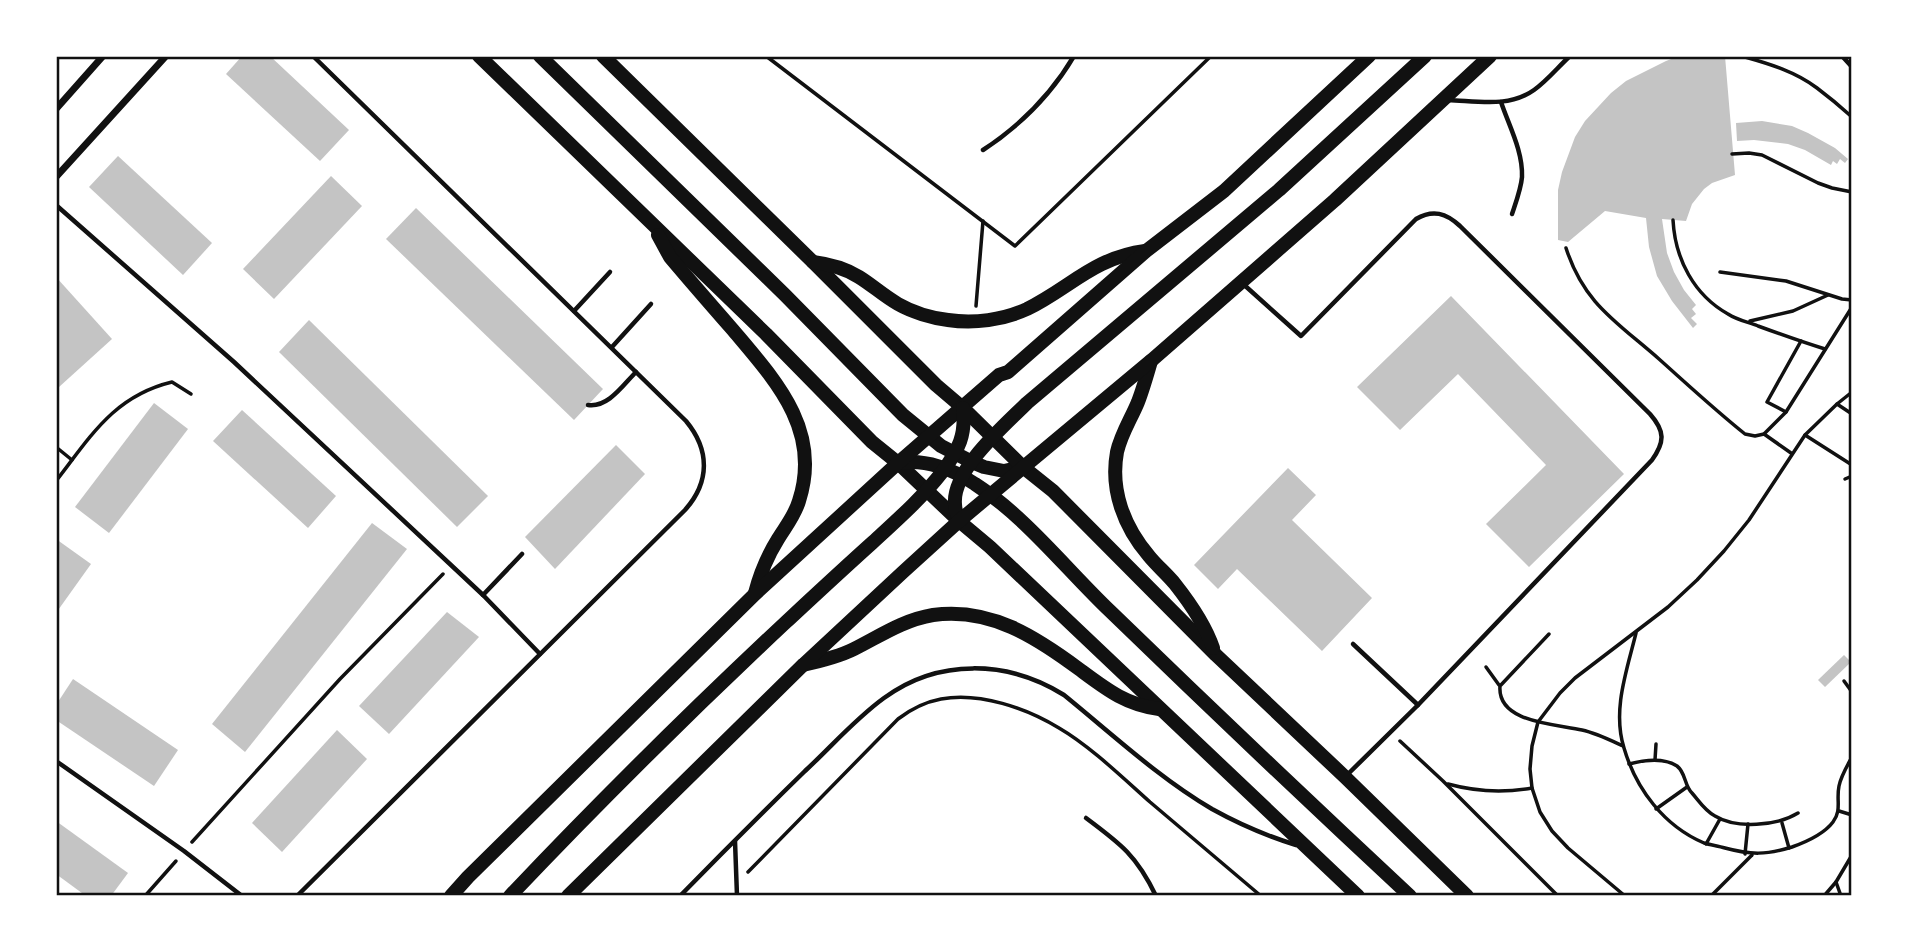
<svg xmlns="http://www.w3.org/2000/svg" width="1908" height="952" font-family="'Public Sans',sans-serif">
	<rect width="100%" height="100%" fill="#fff"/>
	<g fill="#c4c4c4">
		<path d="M242,56H270L349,130L320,161L226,74Z"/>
		<path d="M1679,56H1725L1735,175L1712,183L1704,189L1692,204L1686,221L1662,219L1667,253L1674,272L1684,290L1696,305L1692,309L1696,314L1691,318L1697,324L1693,328L1672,301L1657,276L1649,247L1646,218L1605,211L1568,242L1558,240V190L1562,172L1575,137L1585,121L1611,93L1626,81L1666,61Z"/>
		<path d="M1762,121L1792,126L1808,133L1835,148L1848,159L1845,163L1840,159L1837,164L1833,161L1831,165L1805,150L1788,144L1754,140L1737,141L1736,123Z"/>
		<path d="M118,156L212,243L183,275L89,187Z"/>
		<path d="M331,176L362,206L274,299L243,269Z"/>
		<path d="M416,208L603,389L574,420L386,239Z"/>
		<path d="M56,277L112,339L59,387L56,384Z"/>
		<path d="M1451,296L1624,474L1529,567L1486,524L1546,465L1458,374L1400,430L1357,387Z"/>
		<path d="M309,320L488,496L457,527L279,352Z"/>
		<path d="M154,403L188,429L109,533L75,507Z"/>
		<path d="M242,410L336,496L308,528L213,441Z"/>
		<path d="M616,445L645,474L555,569L525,537Z"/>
		<path d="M1288,468L1316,495L1292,520L1372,598L1322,651L1237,569L1218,589L1194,565Z"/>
		<path d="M372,523L407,549L245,752L212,724Z"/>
		<path d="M56,539L91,564L56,613Z"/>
		<path d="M447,612L479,637L389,734L359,706Z"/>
		<path d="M1844,655L1851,662L1825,687L1818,680Z"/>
		<path d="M73,679L178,750L154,786L56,720V705Z"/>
		<path d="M337,730L367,759L282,852L252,823Z"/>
		<path d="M56,821L128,873L111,896H86L56,874Z"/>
	</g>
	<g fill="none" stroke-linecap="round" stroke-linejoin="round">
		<g stroke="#111" stroke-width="3.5">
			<path d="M766,56L1015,246L1211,56"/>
			<path d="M1745,57C1770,64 1796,72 1817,88C1829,97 1841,107 1852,117"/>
			<path d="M1732,154L1749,153L1762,155L1818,183L1832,188L1852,192"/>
			<path d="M1673,220C1675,259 1694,295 1728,314C1737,320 1748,322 1758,326C1780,334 1802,342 1825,349"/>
			<path d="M1566,248C1584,304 1617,322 1659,359C1687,384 1715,410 1745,434L1755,436L1764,434L1786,412L1852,307"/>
			<path d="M1720,272L1786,281L1842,299L1852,300"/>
			<path d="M976,306L983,221"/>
			<path d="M1750,321L1793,311L1828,295"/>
			<path d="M1837,404L1852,414"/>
			<path d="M1786,412L1767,402L1801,341"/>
			<path d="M1764,434L1791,453"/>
			<path d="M1805,435L1852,465"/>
			<path d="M56,447L72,460"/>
			<path d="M1845,479L1852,476"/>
			<path d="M56,481C91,436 114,396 172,382L191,394"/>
			<path d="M1636,633C1627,670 1612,710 1624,748C1636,789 1664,826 1704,843C1711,845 1718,846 1725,848C1751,855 1766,855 1792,847C1806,842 1824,834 1833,822C1842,810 1836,800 1839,786C1841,776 1847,766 1852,757"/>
			<path d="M1549,634L1500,686C1497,723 1556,724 1582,730C1596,733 1610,740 1623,746"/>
			<path d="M1486,667L1499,685"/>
			<path d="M1844,681L1852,692"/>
			<path d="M1400,741L1443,781L1558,896"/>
			<path d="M1655,760L1656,744"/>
			<path d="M1629,764C1644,760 1663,757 1677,766C1686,773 1684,785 1692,793C1699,801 1705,811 1715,816C1736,829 1777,826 1798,813"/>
			<path d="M1448,784C1477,792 1503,793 1532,788"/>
			<path d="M1656,809L1687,787"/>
			<path d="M1839,811L1852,815"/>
			<path d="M1782,823L1789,848"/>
			<path d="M192,842L340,679L443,574"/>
			<path d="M1706,844L1720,819"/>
			<path d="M1745,854L1748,824"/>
			<path d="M748,872L898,719C911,709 925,702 941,699C980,692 1026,708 1059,728C1090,746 1123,778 1150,802C1187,833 1224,865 1261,896"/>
			<path d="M1836,882L1841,896"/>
			<path d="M56,893L60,896"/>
			<path d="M145,896L176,861"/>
			<path d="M1625,896L1568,848L1552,831L1540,812L1532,788L1530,769L1532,746L1538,722L1560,693L1575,678L1668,607L1697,580L1724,551L1749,520L1805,435L1837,404L1852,392"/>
			<path d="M1711,896L1752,855"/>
			<path d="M1824,896L1836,882L1852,855"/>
		</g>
		<g stroke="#111" stroke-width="4.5">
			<path d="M1842,56L1852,67"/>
			<path d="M1448,100C1477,101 1509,108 1534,90C1547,81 1558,67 1570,56"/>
			<path d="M1501,102C1509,126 1523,151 1522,177C1521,189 1516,202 1512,214"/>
			<path d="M983,150C1021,125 1051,95 1074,56"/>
			<path d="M56,205L234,362L483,595L540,654"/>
			<path d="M1242,283L1301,336L1416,219C1433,209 1446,213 1460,226L1650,414C1665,431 1665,442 1652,460L1418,705L1347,775"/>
			<path d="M574,311L610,272"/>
			<path d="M612,347L651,304"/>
			<path d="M588,405C608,408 623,385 636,372"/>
			<path d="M483,595L522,554"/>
			<path d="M1353,644L1418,705"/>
			<path d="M56,761L184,851L242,896"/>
			<path d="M1086,818C1121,844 1137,856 1156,896"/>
			<path d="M735,841L737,896"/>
			<path d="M297,896L685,510C710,482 710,450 686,421L313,56"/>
			<path d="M680,896C721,854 763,812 805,771C831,747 855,719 884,698C938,658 1008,660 1064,695C1112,734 1159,778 1212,809C1239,824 1267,836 1296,845"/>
		</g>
		<g stroke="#111" stroke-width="7">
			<path d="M56,109L103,56"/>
			<path d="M56,177L166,56"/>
		</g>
		<g stroke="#111" stroke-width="14">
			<path d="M479,56L766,334L872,442L898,463L959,521L990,547L1358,896"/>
			<path d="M540,56L785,295L903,415L941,446L972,462L984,467L1004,471L1022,467"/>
			<path d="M603,56L813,262L936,385L963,408L1023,467L1053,491L1216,655L1345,777L1467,896"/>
			<path d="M658,235L670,257C691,282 712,306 733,330C776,381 822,430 799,501C795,515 786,526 778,539C768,555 760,574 755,593"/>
			<path d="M813,262C829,264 845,268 859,277C872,285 884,296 898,304C912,312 932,318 948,320C974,324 1003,320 1027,309C1070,288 1093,258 1145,251"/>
			<path d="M1151,361C1147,375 1143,389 1138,402C1131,419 1121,434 1117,452C1110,490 1124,527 1149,556C1157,566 1167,574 1175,584C1190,603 1205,624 1213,648"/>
			<path d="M900,463C925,459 953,469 975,484C1026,517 1066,569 1110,611C1209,707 1309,802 1410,896"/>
			<path d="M959,520C957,515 955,509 955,504C952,470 1005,425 1027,403L1279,190L1425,56"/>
			<path d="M803,665C821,661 838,657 854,649C880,636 903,620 933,615C990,607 1036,637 1079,669C1106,689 1126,705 1159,709"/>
			<path d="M451,896L468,877L755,594L898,463L999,375L1008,372L1146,251L1224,191L1369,56"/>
			<path d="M510,896C599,802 691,711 786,622C814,596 843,569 872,543C897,520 922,498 943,471C959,449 966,435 963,408"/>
			<path d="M568,896L802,666L903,572L959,521L1152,360L1335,200L1490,56"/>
		</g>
	</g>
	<rect width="1908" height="952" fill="none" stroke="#ffffff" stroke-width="116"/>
	<rect x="58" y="58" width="1792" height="836" fill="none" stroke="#111" stroke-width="2.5"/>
</svg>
